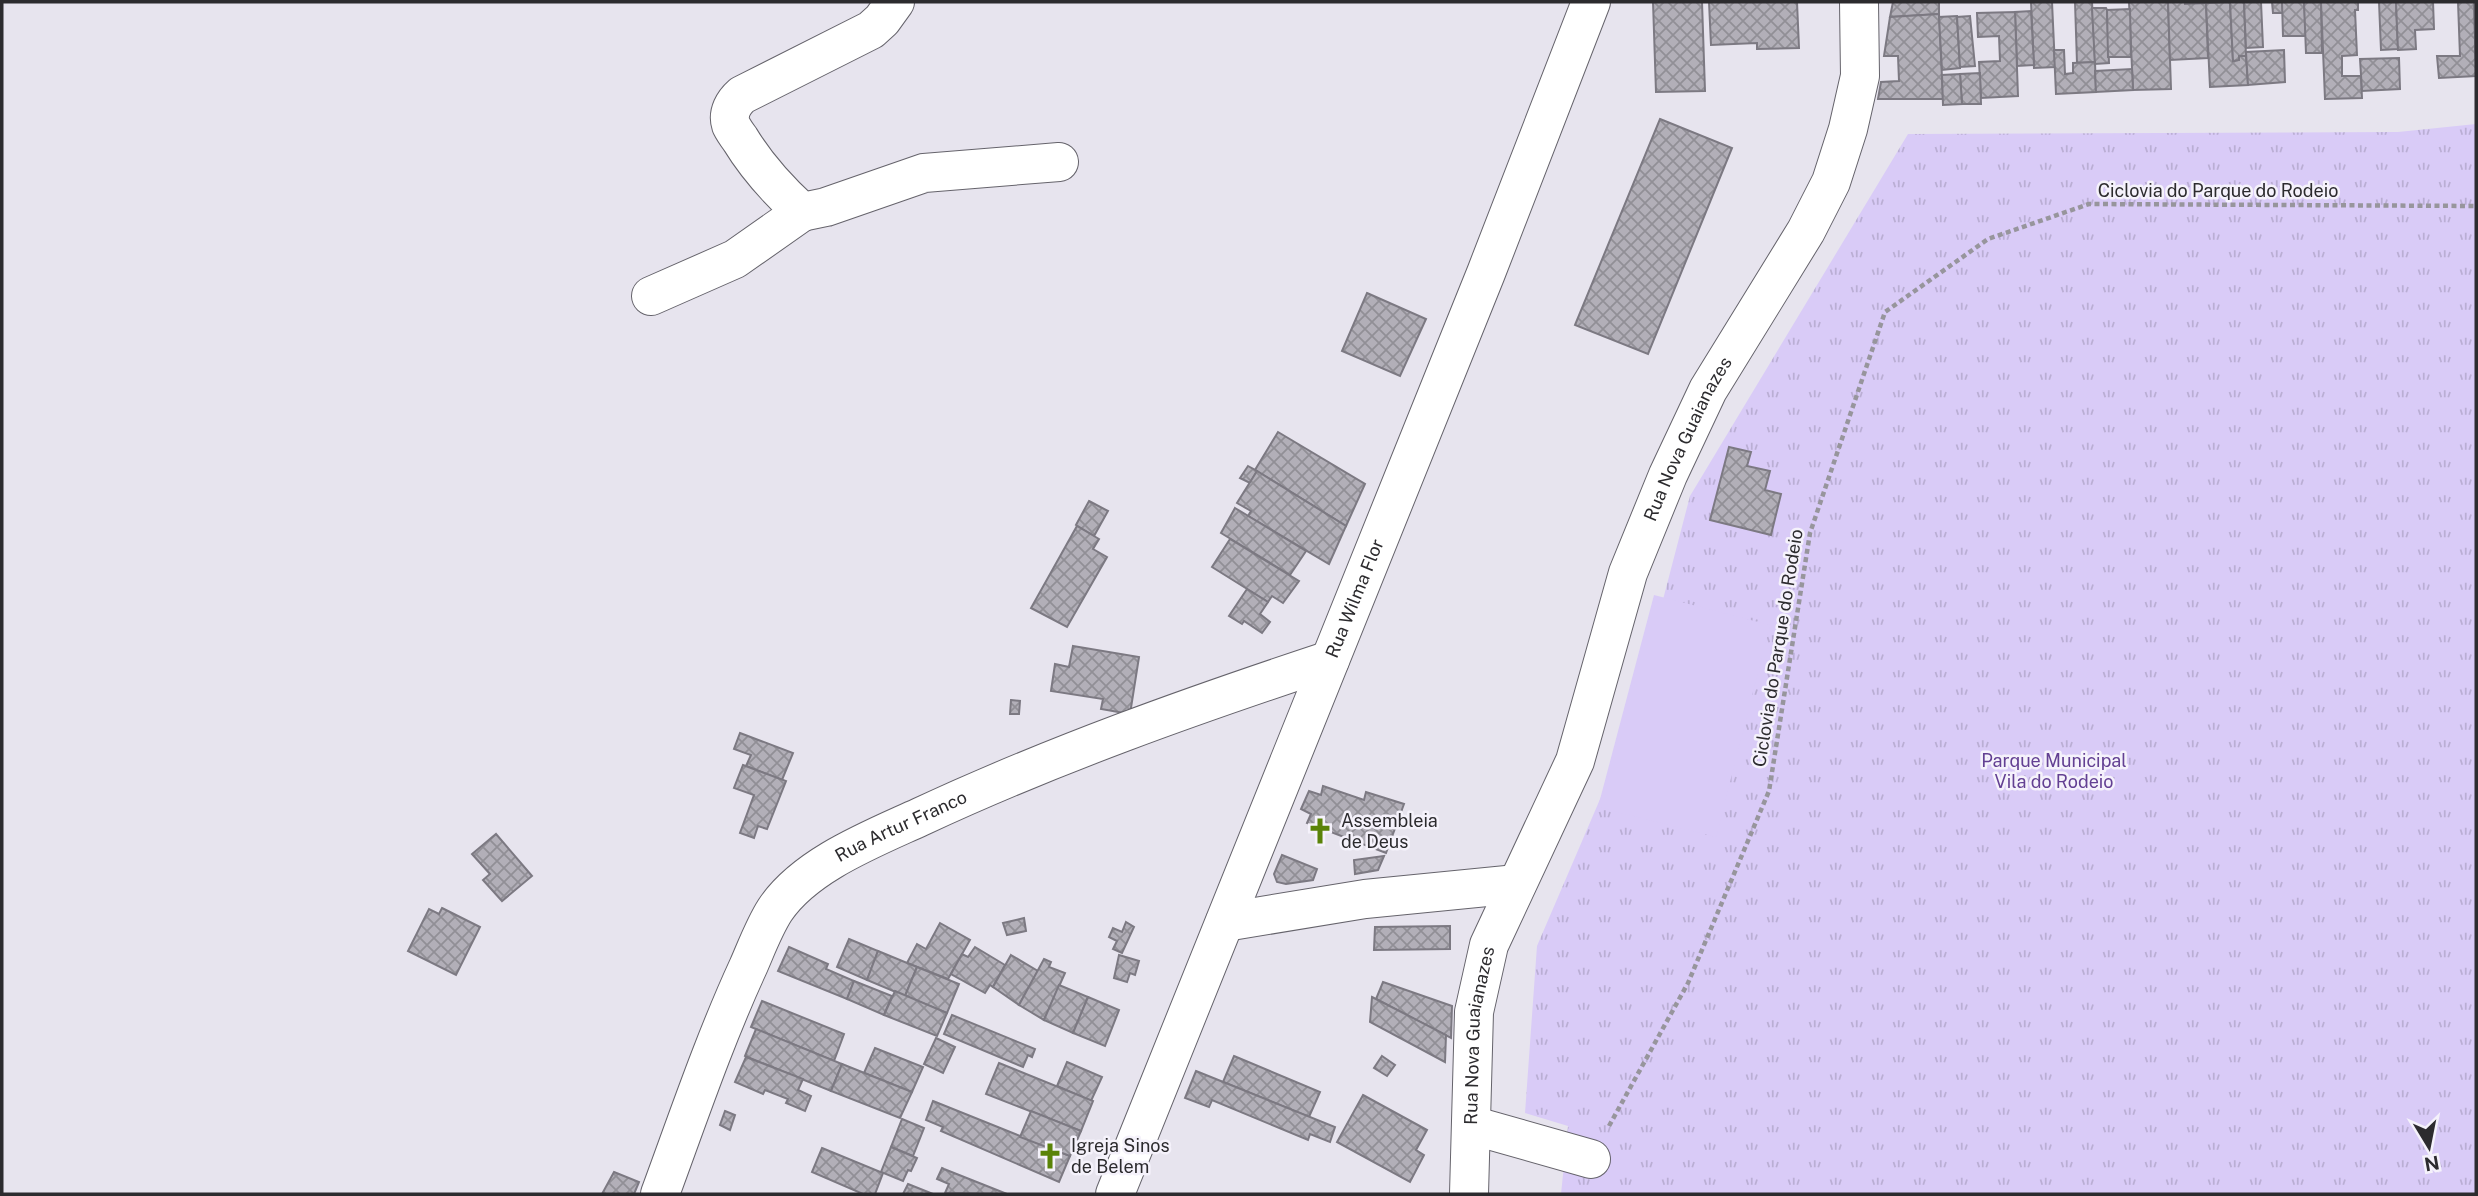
<svg xmlns="http://www.w3.org/2000/svg" width="2478" height="1196" font-family="'Public Sans',sans-serif">
	<defs>
		<pattern id="grass-tufts" width="24" height="20" patternUnits="userSpaceOnUse" patternTransform="scale(1.75)"><rect width="24" height="20" fill="#d9cbf7"/><path d="M3 7l-1-3M5 7V3M7 7l1-3M15 17l-1-3M17 17v-4M19 17l1-3" fill="none" stroke="#baaed4"/></pattern>
		<pattern id="building-cross-hatch" width="8" height="8" patternUnits="userSpaceOnUse" patternTransform="scale(1.75)"><rect width="8" height="8" fill="#b2afb8"/><path d="M0 0l8 8M0 8l8-8" fill="none" stroke="#918f96"/></pattern>
	</defs>
	<rect width="100%" height="100%" fill="#e7e4ee"/>
	<path fill="url(#grass-tufts)" d="M2476,124V1194H1561L1568,1126L1525,1113L1537,946L1628,734L1690,496L1908,134L2398,132Z"/>
	<path fill="#d9cbf7" d="M1654,595L1770,625L1716,837L1598,807Z"/>
	<g fill="url(#building-cross-hatch)" stroke="#7c7982" stroke-width="2">
		<path d="M1653,2H1702L1705,91L1656,92Z"/>
		<path d="M1709,2H1797L1799,48L1757,49V43L1711,45Z"/>
		<path d="M1893,2H1939V14L1890,17Z"/>
		<path d="M2031,2H2052L2055,67L2034,68Z"/>
		<path d="M2075,2H2092L2095,62L2077,63Z"/>
		<path d="M2129,2H2168L2171,89L2133,90Z"/>
		<path d="M2168,2H2185V4L2206,3L2208,58L2170,60Z"/>
		<path d="M2230,2L2233,61L2239,60V56H2246L2248,85L2210,87L2206,3Z"/>
		<path d="M2230,2H2244L2246,56H2239V60L2233,61Z"/>
		<path d="M2244,2H2261L2263,47L2246,48Z"/>
		<path d="M2272,2H2282L2283,13H2273Z"/>
		<path d="M2282,2H2304L2306,36H2283Z"/>
		<path d="M2304,2H2321L2322,53H2306Z"/>
		<path d="M2321,2H2358V10H2355L2357,55L2342,56V76H2361L2362,98L2325,99Z"/>
		<path d="M2379,2H2396L2398,49L2381,50Z"/>
		<path d="M2396,2H2433L2434,29L2415,30L2416,49L2398,50Z"/>
		<path d="M2458,2H2474L2476,76L2439,78L2437,56H2460Z"/>
		<path d="M2474,2H2476V61Z"/>
		<path d="M2092,8H2106L2107,10L2109,63L2095,64Z"/>
		<path d="M2130,9L2131,57H2108L2107,10Z"/>
		<path d="M2031,11L2034,65L2017,66L2015,12Z"/>
		<path d="M2015,12L2018,96L1981,98L1979,62L2000,61L1999,36L1978,37L1977,13Z"/>
		<path d="M1939,14L1943,99H1878L1881,82L1899,81L1898,56H1884L1890,17Z"/>
		<path d="M1957,16L1960,68L1942,70L1939,17Z"/>
		<path d="M1970,16L1975,66L1960,67L1957,17Z"/>
		<path d="M2054,50H2064L2065,74L2073,73V63L2095,62L2096,92L2056,94Z"/>
		<path d="M2284,50L2285,82L2248,85L2246,52Z"/>
		<path d="M2399,58L2400,89L2362,91L2360,59Z"/>
		<path d="M2132,69L2133,90L2096,92L2095,71Z"/>
		<path d="M1980,73L1981,104H1962L1960,74Z"/>
		<path d="M1960,74L1962,104L1943,105L1942,75Z"/>
		<path d="M1660,119L1732,148L1648,354L1575,325Z"/>
		<path d="M1367,293L1426,319L1400,376L1342,351Z"/>
		<path d="M1278,432L1365,484L1346,526L1255,470Z"/>
		<path d="M1729,447L1751,452L1747,466L1770,471L1765,490L1781,494L1771,535L1710,520Z"/>
		<path d="M1248,466L1257,471L1250,483L1240,478Z"/>
		<path d="M1257,471L1346,526L1329,564L1248,516L1251,511L1237,503Z"/>
		<path d="M1089,501L1108,511L1094,536L1076,525Z"/>
		<path d="M1235,508L1306,551L1290,575L1221,533Z"/>
		<path d="M1077,526L1099,539L1093,549L1107,557L1067,627L1031,608Z"/>
		<path d="M1230,539L1299,581L1283,603L1272,596L1268,602L1212,567Z"/>
		<path d="M1247,589L1268,602L1260,614L1270,622L1262,633L1244,621L1242,624L1229,616Z"/>
		<path d="M1073,646L1139,657L1130,714L1101,709L1103,699L1051,691L1055,664L1069,667Z"/>
		<path d="M1011,700L1020,701L1019,714H1010Z"/>
		<path d="M740,733L793,753L782,780L746,766L751,755L734,749Z"/>
		<path d="M743,765L786,781L767,829L758,826L754,838L740,833L754,795L734,788Z"/>
		<path d="M1323,786L1364,800L1366,792L1404,804L1386,853L1307,823L1311,814L1301,809L1309,791L1321,795Z"/>
		<path d="M496,834L532,876L502,901L483,880L490,874L472,854Z"/>
		<path d="M1282,855L1317,869L1313,880L1286,884L1277,882L1274,874Z"/>
		<path d="M1384,856L1378,870L1355,874L1354,860Z"/>
		<path d="M442,908L480,927L456,975L408,951L429,909L439,914Z"/>
		<path d="M1024,918L1026,931L1007,935L1003,923Z"/>
		<path d="M1126,922L1134,927L1122,953L1113,949L1117,941L1109,937L1113,928L1122,932Z"/>
		<path d="M940,923L970,940L948,979L907,963L917,944L926,949Z"/>
		<path d="M1450,926V949L1374,950L1375,927Z"/>
		<path d="M849,939L878,951L867,980L837,967Z"/>
		<path d="M789,947L828,964L826,969L854,981L847,999L778,971Z"/>
		<path d="M975,947L1005,965L993,987L990,985L985,993L951,974L962,954L968,957Z"/>
		<path d="M878,951L917,967L905,996L867,980Z"/>
		<path d="M1011,955L1038,971L1019,1005L993,987Z"/>
		<path d="M1119,955L1139,961L1135,975L1130,973L1127,982L1114,978Z"/>
		<path d="M1044,959L1051,962L1049,967L1065,973L1044,1020L1019,1005Z"/>
		<path d="M917,967L959,984L947,1013L905,996Z"/>
		<path d="M854,981L892,996L884,1015L847,999Z"/>
		<path d="M1383,982L1452,1006L1451,1038L1376,999Z"/>
		<path d="M1059,985L1088,997L1073,1033L1044,1020Z"/>
		<path d="M895,991L947,1013L937,1036L884,1015Z"/>
		<path d="M1088,997L1119,1010L1105,1046L1073,1033Z"/>
		<path d="M1372,997L1446,1035L1445,1062L1370,1022Z"/>
		<path d="M762,1001L844,1034L834,1061L751,1027Z"/>
		<path d="M952,1015L1035,1049L1032,1057L1028,1055L1023,1067L944,1034Z"/>
		<path d="M756,1029L842,1064L831,1091L745,1056Z"/>
		<path d="M936,1038L955,1047L943,1073L924,1064Z"/>
		<path d="M875,1048L923,1067L912,1092L864,1073Z"/>
		<path d="M1234,1056L1320,1092L1309,1117L1223,1082Z"/>
		<path d="M1382,1056L1395,1065L1387,1076L1374,1068Z"/>
		<path d="M746,1057L803,1079L798,1090L811,1096L805,1111L786,1103L788,1099L765,1090L763,1094L735,1082Z"/>
		<path d="M1067,1062L1102,1077L1091,1101L1057,1086Z"/>
		<path d="M999,1063L1093,1101L1081,1131L986,1094Z"/>
		<path d="M842,1064L912,1092L900,1118L831,1091Z"/>
		<path d="M1196,1071L1335,1127L1330,1142L1310,1134L1308,1140L1212,1100L1209,1107L1185,1098Z"/>
		<path d="M1363,1095L1427,1130L1416,1150L1424,1155L1410,1182L1337,1142Z"/>
		<path d="M933,1101L1070,1156L1059,1182L941,1131L943,1127L926,1120Z"/>
		<path d="M725,1111L735,1115L730,1130L720,1125Z"/>
		<path d="M1031,1111L1081,1131L1070,1156L1020,1137Z"/>
		<path d="M902,1119L924,1128L913,1156L891,1147Z"/>
		<path d="M891,1147L917,1158L911,1171L908,1170L903,1181L881,1172Z"/>
		<path d="M822,1148L883,1173L875,1194H863L812,1172Z"/>
		<path d="M942,1168L944,1169L1007,1194L945,1193L949,1184L937,1179Z"/>
		<path d="M614,1172L639,1182L634,1194H602Z"/>
		<path d="M908,1184L933,1194H903Z"/>
	</g>
	<g fill="none" stroke-linecap="round" stroke-linejoin="round">
		<g stroke="#65636b" stroke-width="40">
			<g id="street">
				<path d="M895,2L882,20L871,30L742,95C734,102 727,113 731,125C733,129 737,135 740,139C757,167 778,190 802,212L826,207L924,173L1059,162"/>
				<path d="M651,296L735,259L802,212"/>
				<path d="M1225,922L1365,899L1517,884"/>
				<path d="M1471,1125L1591,1159"/>
				<path id="s1" d="M660,1194C688,1118 714,1041 748,967C756,949 764,927 775,910C805,865 872,839 920,817C1053,755 1191,706 1330,660"/>
				<path id="s2" d="M1115,1194L1486,273L1591,2"/>
				<path id="s3" d="M1469,1194L1474,1012L1489,945L1575,761L1628,573L1668,475L1708,390L1806,231L1831,182L1848,129L1860,76L1859,2"/>
			</g>
		</g>
		<path stroke="#97959c" stroke-width="4.5" stroke-dasharray="5 3.5" stroke-linecap="butt" d="M1609,1126L1688,983L1769,791L1810,533L1885,312L1988,239L2089,204L2476,206"/>
		<use href="#street" stroke="#fff" stroke-width="38"/>
	</g>
	<defs>
		<g id="church-bare" transform="scale(2.1)"><path d="M-1.2-6h2.4v3.5h3.3v2.4h-3.3V6h-2.4V-.1h-3.3v-2.4h3.3Z" fill="#5a8308" stroke="#f5f2fb" stroke-width="2.5" paint-order="stroke"/></g>
	</defs>
	<g fill-rule="evenodd">
		<use href="#church-bare" x="1320" y="831"/>
		<use href="#church-bare" x="1050" y="1156"/>
	</g>
	<g text-anchor="middle" stroke-width="5" stroke-linejoin="round" paint-order="stroke">
		<g font-size="18" fill="#2c2b2e" stroke="#f5f2fb">
			<text x="2218" y="197">Ciclovia do Parque do Rodeio</text>
			<text dy="6" stroke="none"><textPath href="#s3" startOffset="796">Rua Nova Guaianazes</textPath></text>
			<text dy="6" stroke="none"><textPath href="#s2" startOffset="642">Rua Wilma Flor</textPath></text>
			<text transform="translate(1778 648) rotate(-81)" y="6">Ciclovia do Parque do Rodeio</text>
			<text dy="6" stroke="none"><textPath href="#s1" startOffset="460">Rua Artur Franco</textPath></text>
			<text dy="6" stroke="none"><textPath href="#s3" startOffset="159">Rua Nova Guaianazes</textPath></text>
		</g>
		<g font-size="18" fill="#634093" stroke="#f5f2fb">
			<text x="2054" y="767">Parque Municipal<tspan x="2054" dy="21">Vila do Rodeio</tspan></text>
		</g>
		<g font-size="18" fill="#2c2b2e" stroke="#f5f2fb" text-anchor="start">
			<text x="1341" y="827">Assembleia<tspan x="1341" dy="21">de Deus</tspan></text>
			<text x="1071" y="1152">Igreja Sinos<tspan x="1071" dy="21">de Belem</tspan></text>
		</g>
	</g>
	<rect width="2478" height="1196" fill="none" stroke="#2c2b2e" stroke-width="7"/>
	<g transform="translate(2429 1147) rotate(170)" stroke="#f5f2fb" stroke-width="5" paint-order="stroke">
	<path d="M0-5L12 26L0 18L-12 26Z" fill="#2c2b2e"/>
	<text y="-10" font-size="19" font-weight="bold" text-anchor="middle" fill="#2c2b2e">N</text>
	</g>
</svg>
